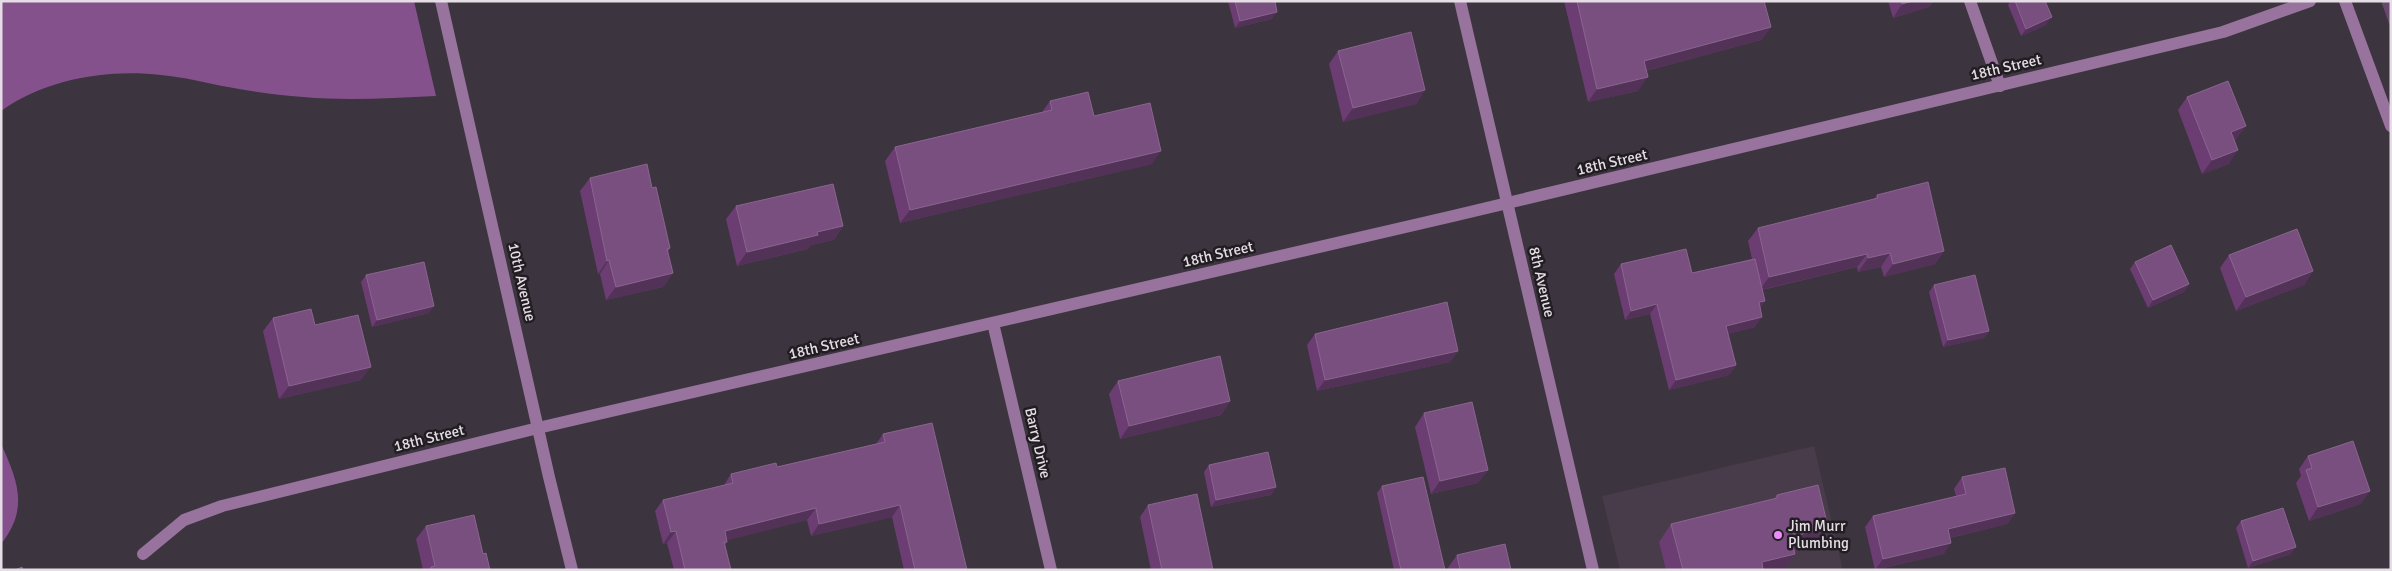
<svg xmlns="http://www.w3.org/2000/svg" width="2392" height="571" font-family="Signika,sans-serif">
	<rect width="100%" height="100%" fill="#3c343e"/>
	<path fill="#483b4a" d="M1814,446L1843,570H1620L1602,496Z"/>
	<path fill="#69476e" d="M2381,1H2391V29Z"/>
	<g fill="#85518d">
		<path d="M1,1H414L436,96C392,98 348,101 303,97C278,95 253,92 228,87C206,83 184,77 161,75C107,69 46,79 1,111Z"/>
		<path d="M1,444C18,481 29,509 1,544Z"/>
	</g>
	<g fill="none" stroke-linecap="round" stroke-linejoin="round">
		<g stroke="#98739d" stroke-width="12">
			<path d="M441,1L549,477L572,570"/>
			<path d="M1460,1L1593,570"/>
			<path d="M1970,1L2000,86"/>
			<path d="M2345,1L2391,126"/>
			<path d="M993,323L1051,570"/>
			<path d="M143,554L184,520L222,506L538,428L1453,216L2223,32L2310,1"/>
		</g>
	</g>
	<g fill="#6c3d73">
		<path d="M1228,1H1275L1272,19L1235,28Z"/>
		<path d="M1564,1H1764L1771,27L1761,40L1646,71L1638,91L1588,102Z"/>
		<path d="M1888,1H1933L1929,7L1893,18Z"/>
		<path d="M2010,1H2045L2046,25L2021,36L2008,5Z"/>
		<path d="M1338,51L1425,90L1416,104L1343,122L1329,64Z"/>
		<path d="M2187,97L2236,140H2235L2229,164L2202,174L2178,110Z"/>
		<path d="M1050,101L1094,116L1152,164L900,223L885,161L895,147L1042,112Z"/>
		<path d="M590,178L652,188L670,248L668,252L673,273L663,287L606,300L600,274H598L580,191Z"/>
		<path d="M1877,195L1944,251L1935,264L1884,277L1881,267L1858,272L1857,267L1762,290L1765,301L1760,308L1755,327L1728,334L1736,365L1729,375L1669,390L1650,314L1625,320L1614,274L1621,264L1692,273L1752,259L1748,241L1758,228L1874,199Z"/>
		<path d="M736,206L843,226L834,240L811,245L808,249L737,266L726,219Z"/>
		<path d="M2229,255L2313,271L2304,285L2236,311L2220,268Z"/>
		<path d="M2135,262L2189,284L2184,292L2148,308L2130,269Z"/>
		<path d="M366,275L429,313L372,327L361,282Z"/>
		<path d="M1934,285L1989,331L1984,338L1943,347L1929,292Z"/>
		<path d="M273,318L315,325L361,380L279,399L263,331Z"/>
		<path d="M1315,334L1458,351L1450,362L1317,391L1307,345Z"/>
		<path d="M1118,381L1230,401L1221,415L1120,439L1109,394Z"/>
		<path d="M1424,413L1488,470L1478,483L1431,494L1415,427Z"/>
		<path d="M883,434L967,570H904L892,517L811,536L807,520L727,540V542L725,545L731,570H674L667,543L663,544L655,511L663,500L724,485L731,474L777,467L876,444Z"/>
		<path d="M2308,456L2370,491L2360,504L2309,521L2296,483L2301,476L2299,469Z"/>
		<path d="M1209,465L1276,487L1271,495L1211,507L1204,472Z"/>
		<path d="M1962,477L2015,513L2007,524L1950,538L1944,554L1875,570L1865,527L1873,516L1956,496L1954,489Z"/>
		<path d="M1382,486L1445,570H1394L1377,493Z"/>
		<path d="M1777,495L1828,527L1816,545L1795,550V554L1784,570H1666L1659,542L1671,524L1774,499Z"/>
		<path d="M1148,505L1213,570H1151L1140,517Z"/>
		<path d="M2241,521L2291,554L2248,568L2236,528Z"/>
		<path d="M426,526L483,554L490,570H423L416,539Z"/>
		<path d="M1457,555L1511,570H1448L1447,569Z"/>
	</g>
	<g fill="#533258">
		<path d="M1913,1H1933L1929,7L1893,18L1902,4Z"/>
		<path d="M1277,12L1272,19L1235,28L1240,21Z"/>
		<path d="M2052,17L2046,25L2021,36L2026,29Z"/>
		<path d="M1771,27L1761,40L1634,74L1644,61Z"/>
		<path d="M1648,77L1638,91L1588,102L1597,89Z"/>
		<path d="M1425,90L1416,104L1343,122L1353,108Z"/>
		<path d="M2246,126L2236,140L2222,145L2231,132Z"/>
		<path d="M2238,150L2229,164L2202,174L2212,160Z"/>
		<path d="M1161,151L1152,164L900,223L910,210Z"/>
		<path d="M843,226L834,240L811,245L808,249L737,266L747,252L817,232Z"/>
		<path d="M1944,251L1935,264L1884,277L1893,264Z"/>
		<path d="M1890,253L1881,267L1858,272L1868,258Z"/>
		<path d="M1867,254L1857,267L1760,290L1769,277Z"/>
		<path d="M609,260L600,274H598L607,261Z"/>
		<path d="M2313,271L2304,285L2236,311L2246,297Z"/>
		<path d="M673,273L663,287L606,300L616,287Z"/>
		<path d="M2189,284L2184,292L2148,308L2153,300Z"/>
		<path d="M1765,301L1758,311L1759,302Z"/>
		<path d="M1657,304L1650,314L1625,320L1631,311Z"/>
		<path d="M434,306L429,313L372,327L377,320Z"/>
		<path d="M1762,317L1755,327L1720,336L1726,326Z"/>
		<path d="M1989,331L1984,338L1943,347L1948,340Z"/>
		<path d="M1458,351L1450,362L1317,391L1325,380Z"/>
		<path d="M1736,365L1729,375L1669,390L1676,380Z"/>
		<path d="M371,367L361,380L279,399L289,386Z"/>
		<path d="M1230,401L1221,415L1120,439L1129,426Z"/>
		<path d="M1488,470L1478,483L1431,494L1440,481Z"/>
		<path d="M1276,487L1271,495L1211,507L1216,500Z"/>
		<path d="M2370,491L2360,504L2309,521L2318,507Z"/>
		<path d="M900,505L892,517L811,536L819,524Z"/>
		<path d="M816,508L807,520L717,543L725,531Z"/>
		<path d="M2015,513L2007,524L1940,540L1948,529Z"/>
		<path d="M1828,527L1816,545L1778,555L1791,537Z"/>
		<path d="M676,531L667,543L663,544L671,532Z"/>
		<path d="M1951,543L1944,554L1875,570L1883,559Z"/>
		<path d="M2296,547L2291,554L2248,568L2253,561Z"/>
		<path d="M1795,554L1784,570H1756L1762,562Z"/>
	</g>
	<g fill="#794f7f" stroke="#8a658f">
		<path d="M1235,1H1275L1277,12L1240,21Z"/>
		<path d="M1577,1H1764L1771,27L1644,61L1648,77L1597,89Z"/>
		<path d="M1901,1H1913L1902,4Z"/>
		<path d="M2015,1H2045L2052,17L2026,29Z"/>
		<path d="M1411,32L1425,90L1353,108L1338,51Z"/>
		<path d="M2228,81L2246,126L2231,132L2238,150L2212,160L2187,97Z"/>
		<path d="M1088,92L1094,116L1150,103L1161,151L910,210L895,147L1052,110L1050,101Z"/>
		<path d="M647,164L652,188L656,187L670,248L667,249L673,273L616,287L609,260L607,261L590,178Z"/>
		<path d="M1928,182L1944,251L1893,264L1890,253L1868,258L1867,254L1769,277L1758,228L1878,198L1877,195Z"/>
		<path d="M833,184L843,226L817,232L818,235L747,252L736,206Z"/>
		<path d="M2297,229L2313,271L2246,297L2229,255Z"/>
		<path d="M2171,245L2189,284L2153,300L2135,262Z"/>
		<path d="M1686,249L1692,273L1755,259L1765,301L1759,302L1762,317L1726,326L1736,365L1676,380L1657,304L1631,311L1621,264Z"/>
		<path d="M424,262L434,306L377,320L366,275Z"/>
		<path d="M1975,275L1989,331L1948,340L1934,285Z"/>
		<path d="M1447,302L1458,351L1325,380L1315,334Z"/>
		<path d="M311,309L315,325L358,315L371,367L289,386L273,318Z"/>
		<path d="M1220,356L1230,401L1129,426L1118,381Z"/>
		<path d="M1472,402L1488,470L1440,481L1424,413Z"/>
		<path d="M932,423L967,570H915L900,505L819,524L816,508L725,531L727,542H724L731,570H685L676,531L671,532L663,500L733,483L731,474L776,463L777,467L885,442L883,434Z"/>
		<path d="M2353,441L2370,491L2318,507L2306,470L2312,468L2308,456Z"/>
		<path d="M1268,452L1276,487L1216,500L1209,465Z"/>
		<path d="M2005,468L2015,513L1948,529L1951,543L1883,559L1873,516L1966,494L1962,477Z"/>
		<path d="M1423,477L1445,570H1401L1382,486Z"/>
		<path d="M1818,485L1828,527L1791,537L1795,554L1762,562L1763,570H1683L1671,524L1777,498V495Z"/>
		<path d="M1197,494L1213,570H1162L1148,505Z"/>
		<path d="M2283,508L2296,547L2253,561L2241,521Z"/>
		<path d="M474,515L483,554L486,553L490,570H431V567L435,566L426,526Z"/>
		<path d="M1505,544L1511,570H1460L1457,555Z"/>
		<path d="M22,567L23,570H15Z"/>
	</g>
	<circle fill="#ec8cfb" stroke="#211d22" stroke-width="2" cx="1778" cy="535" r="5"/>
	<g text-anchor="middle" stroke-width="5" stroke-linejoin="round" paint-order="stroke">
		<g font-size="15" fill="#e5dfe5" stroke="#211d22">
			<text transform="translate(2006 67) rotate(-13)" y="5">18th Street</text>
			<text transform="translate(1612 162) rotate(-13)" y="5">18th Street</text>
			<text transform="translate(1218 254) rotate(-13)" y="5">18th Street</text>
			<text transform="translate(522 282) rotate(77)" y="5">10th Avenue</text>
			<text transform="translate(1542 282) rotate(77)" y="5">8th Avenue</text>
			<text transform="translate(824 346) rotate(-13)" y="5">18th Street</text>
			<text transform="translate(429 438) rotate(-14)" y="5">18th Street</text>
			<text transform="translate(1038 443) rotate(77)" y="5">Barry Drive</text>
		</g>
		<g font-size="15" fill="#e5dfe5" stroke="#211d22" text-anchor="start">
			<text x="1788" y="531">Jim Murr<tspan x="1788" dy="17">Plumbing</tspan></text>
		</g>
	</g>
	<rect width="2392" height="571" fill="none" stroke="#e5dfe5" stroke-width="5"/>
</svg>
